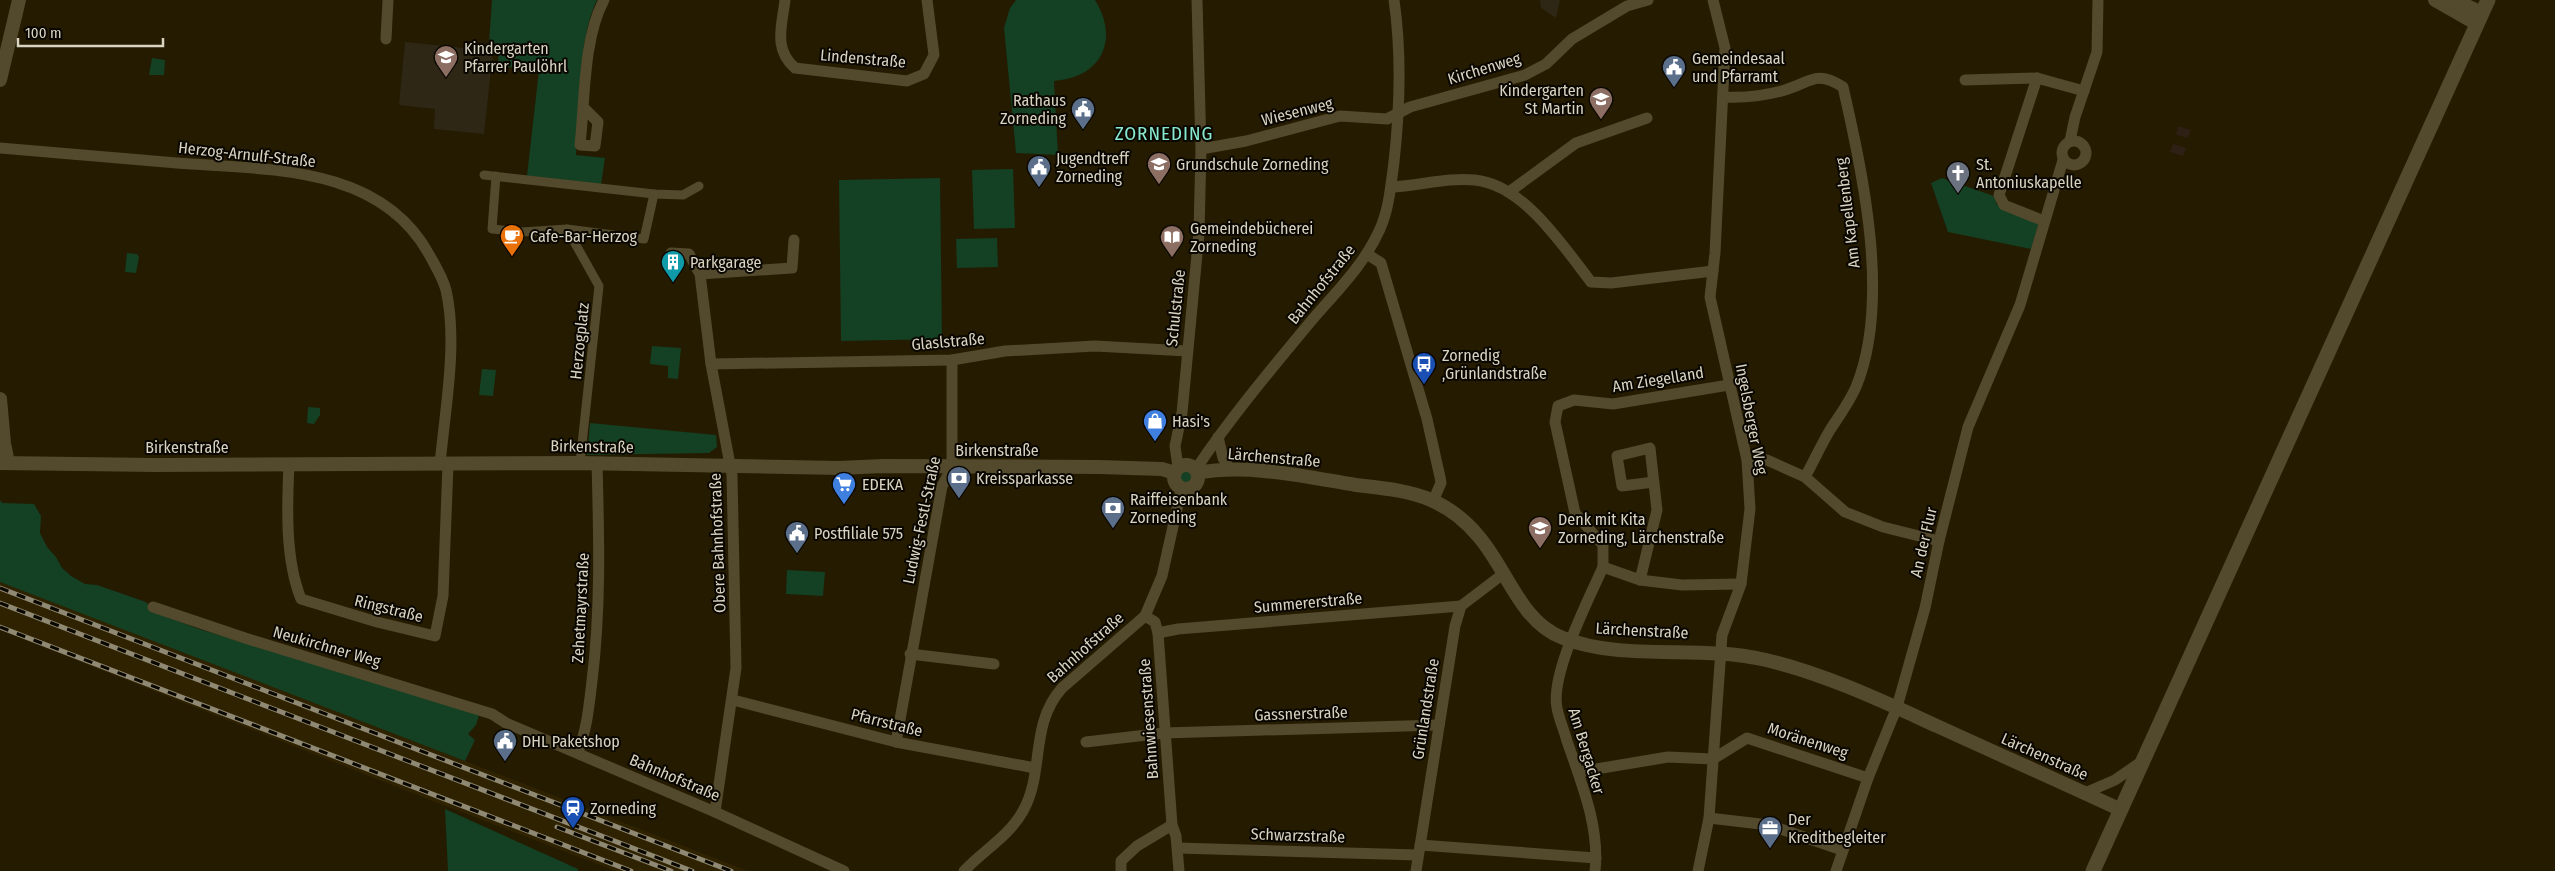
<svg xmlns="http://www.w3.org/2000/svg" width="2555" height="871" font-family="'Fira Sans Condensed',sans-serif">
	<rect width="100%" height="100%" fill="#241b00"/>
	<path fill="#2e2200" d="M0,582L139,634L748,871H615L409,792L0,630Z"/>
	<g fill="#2e2014">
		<path d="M2178,126L2191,130L2188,138L2176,135Z"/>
		<path d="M2173,144L2186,148L2183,156L2170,152Z"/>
	</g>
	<g fill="#2e2716">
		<path d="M1540,0H1560L1556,18L1541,8Z"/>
		<path d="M405,42L493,51L484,134L434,129L435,109L399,105Z"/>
	</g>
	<g fill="#144023">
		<path d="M492,0H597C578,38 579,112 576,155L605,158L601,184L527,176L539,70L498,66L499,44L489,43Z"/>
		<path d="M1016,0H1095C1120,40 1101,78 1054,81L1058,155L1016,153L1004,28L1010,8Z"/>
		<path d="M152,58L165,60L164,75H149Z"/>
		<path d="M1013,169L1015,228L974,229L972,170Z"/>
		<path d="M940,178L942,339L841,341L839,180Z"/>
		<path d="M1942,178L1991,195L1997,198L1996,204L2039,222L2031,249L1948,232L1931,183Z"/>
		<path d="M997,238L998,267L957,268L956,239Z"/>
		<path d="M127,253L137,254L139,257L136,273L125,272Z"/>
		<path d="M652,346L681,348L678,379L668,378V366L650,364Z"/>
		<path d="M482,369L496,370L493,396L479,395Z"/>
		<path d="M308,407L320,408V415L314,424L307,423Z"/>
		<path d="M590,423L716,435L717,447L709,453L587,455Z"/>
		<circle cx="1186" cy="477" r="6"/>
		<path d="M0,500L2,503L34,504L41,516L40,533L47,547L56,557L62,568L71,576L85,584L97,585L146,602L154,612L196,628L479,715L476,725L468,734L475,740L465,761L0,582Z"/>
		<path d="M787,570L825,572L823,596L786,594Z"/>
		<path d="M445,809L578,869V871H448Z"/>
	</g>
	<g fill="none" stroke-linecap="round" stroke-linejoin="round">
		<g stroke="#53492c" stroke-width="9">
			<path d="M484,175L654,194L683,195L699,186"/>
			<path d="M496,176L492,229L522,232L567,229L644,239L654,194"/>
			<path d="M567,229L599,286L580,463"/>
		</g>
		<g stroke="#53492c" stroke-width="11">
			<path d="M785,0C782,26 773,49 795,68L907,81L924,74L934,55L927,0"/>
			<path d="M386,39L388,0"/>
			<path d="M2037,78L1999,195L2004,205L2044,221"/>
			<path d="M1965,80L2037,78L2084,91"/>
			<path d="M1723,97C1744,98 1765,96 1785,90C1811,82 1816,70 1843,87C1863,174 1891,302 1856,387C1849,403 1839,416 1830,430C1821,445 1814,461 1805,477"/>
			<path d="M584,108L598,122L595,146L580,145C585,100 583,39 604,0"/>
			<circle cx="2074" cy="153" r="12"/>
			<path d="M2070,141L2075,117L2097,52L2098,0"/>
			<path d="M0,148C59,153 118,158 177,163C267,170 381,164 430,256C436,267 443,278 446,290C458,342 445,410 440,464"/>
			<path d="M1201,149L1246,141L1340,116L1387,119L1410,107L1525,75L1546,64L1572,39L1627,6L1648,0"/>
			<path d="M1391,187C1419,186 1447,177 1475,180C1524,185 1563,246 1591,282L1611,283L1713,271"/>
			<path d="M1509,192L1576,143L1647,118"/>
			<path d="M671,253L689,254L700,274L711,364L732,475L736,668L715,812"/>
			<path d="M1367,254L1381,263L1427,419L1440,477L1441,483L1433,501"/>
			<path d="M700,274L792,268L794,240"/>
			<path d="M711,364L952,360L1005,351L1095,346L1187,351"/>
			<path d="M1218,437L1223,458L1230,469"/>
			<path d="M1747,460H1767L1805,477L1845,512L1883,527L1939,541"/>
			<path d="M289,464C287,507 285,559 301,599L377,622L435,636L443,596L448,464"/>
			<path d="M1178,467L1175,446L1182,413L1199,233L1201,149L1197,0"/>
			<path d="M1196,469C1231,417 1272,368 1312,320C1337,291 1364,265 1380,229C1389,209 1391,184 1394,162C1400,108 1402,55 1394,0"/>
			<path d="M1603,567L1640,580L1682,585L1741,584"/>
			<path d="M1640,580L1657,510L1650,448L1617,456L1622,486L1654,482"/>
			<path d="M153,607L245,638L492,714L506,723L715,812L844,871"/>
			<path d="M1145,616L1155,622L1158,633L1172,825L1176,836L1179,871"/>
			<path d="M1158,633L1178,629L1461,606"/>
			<path d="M910,654L994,664"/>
			<path d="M733,700L896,742L1035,768"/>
			<path d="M896,742L942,486L952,468V360"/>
			<path d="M1086,742L1164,733L1439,725"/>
			<path d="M578,752C587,729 589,706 592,681C601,609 599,537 597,463"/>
			<path d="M1578,772L1668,757L1713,759L1747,738L1868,778"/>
			<path d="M2085,793L2115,780L2141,762"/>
			<path d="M1709,818L1769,825L1842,850"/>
			<path d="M1420,845L1596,858"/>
			<path d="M1178,848L1418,855"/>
			<path d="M964,871C984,850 1009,836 1023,811C1045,772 1029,725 1062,688L1145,616L1162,576L1180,495L1185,488"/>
			<path d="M1121,871V861L1137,846L1172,825"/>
			<path d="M1416,871L1455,626L1461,606L1503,574"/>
			<path d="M1595,871C1600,827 1581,782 1567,741C1564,730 1559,719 1557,708C1550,674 1589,599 1603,567V545L1575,513L1555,422L1558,406L1574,400L1613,404L1729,385"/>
			<path d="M1698,871L1709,818L1722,635L1741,584L1750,509L1747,460L1710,297L1715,253L1725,48L1713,0"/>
			<path d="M1836,871L1868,778L1897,707L1925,608L1939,541L1968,427L2020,305L2063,160"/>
		</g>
		<g stroke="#53492c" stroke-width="14">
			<path d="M2435,0L2477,24"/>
			<path d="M2454,0L2482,13"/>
			<path d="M0,80L19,0"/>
			<path d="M0,399L4,443L8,463"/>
			<path d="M0,463L155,465L580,463L839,468L883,466L1099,467L1162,469L1175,473"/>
			<circle cx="1186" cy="477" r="12"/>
			<path d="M1198,473C1247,463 1307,477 1356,485C1381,488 1407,490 1431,500C1449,508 1467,522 1479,537C1507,569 1520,622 1563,638C1625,662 1699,644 1766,660C1825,674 1882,701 1937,726C1998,754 2059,781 2119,809"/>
		</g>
		<path stroke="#53492c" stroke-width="15" d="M2093,871L2488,0"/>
		<g stroke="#8f8873" stroke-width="5">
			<g id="rail">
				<path d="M0,588L731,871"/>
				<path d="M0,603L692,871"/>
				<path d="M0,627L631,871"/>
				<path d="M557,827L671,871"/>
			</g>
		</g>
		<use href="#rail" stroke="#0a0701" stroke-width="3" stroke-dasharray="9" stroke-linecap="butt"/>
	</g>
	<defs>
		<g id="school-pin" transform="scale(1.25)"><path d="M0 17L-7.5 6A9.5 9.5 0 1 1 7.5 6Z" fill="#8d6e63" stroke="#0a0701"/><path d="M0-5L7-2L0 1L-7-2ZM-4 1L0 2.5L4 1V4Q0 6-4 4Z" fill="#fff"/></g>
		<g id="civic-pin" transform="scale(1.25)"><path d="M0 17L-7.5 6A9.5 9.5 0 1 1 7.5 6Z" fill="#5c6f8a" stroke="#0a0701"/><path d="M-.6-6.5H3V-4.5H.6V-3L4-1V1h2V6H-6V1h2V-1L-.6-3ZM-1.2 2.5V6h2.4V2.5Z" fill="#fff"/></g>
		<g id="church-pin" transform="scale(1.25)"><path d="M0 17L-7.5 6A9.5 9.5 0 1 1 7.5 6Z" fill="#6b7280" stroke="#0a0701"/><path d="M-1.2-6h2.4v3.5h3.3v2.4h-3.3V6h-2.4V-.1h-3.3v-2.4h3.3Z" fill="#fff"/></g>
		<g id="cafe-pin" transform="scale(1.25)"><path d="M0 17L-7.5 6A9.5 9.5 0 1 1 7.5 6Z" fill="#e8710a" stroke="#0a0701"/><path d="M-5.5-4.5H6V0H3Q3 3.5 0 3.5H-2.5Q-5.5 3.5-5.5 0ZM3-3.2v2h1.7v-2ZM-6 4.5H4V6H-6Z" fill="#fff"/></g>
		<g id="library-pin" transform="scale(1.25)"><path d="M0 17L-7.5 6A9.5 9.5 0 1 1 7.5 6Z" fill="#8d6e63" stroke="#0a0701"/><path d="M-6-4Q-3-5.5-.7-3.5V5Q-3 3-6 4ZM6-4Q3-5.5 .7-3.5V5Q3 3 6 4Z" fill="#fff"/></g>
		<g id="building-pin" transform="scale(1.25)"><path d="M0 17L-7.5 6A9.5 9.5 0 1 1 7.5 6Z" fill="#0f9aa8" stroke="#0a0701"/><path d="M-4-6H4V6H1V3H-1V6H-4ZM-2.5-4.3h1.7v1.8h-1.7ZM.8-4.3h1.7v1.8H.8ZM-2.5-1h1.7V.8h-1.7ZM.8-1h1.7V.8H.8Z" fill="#fff"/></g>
		<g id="bus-pin" transform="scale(1.25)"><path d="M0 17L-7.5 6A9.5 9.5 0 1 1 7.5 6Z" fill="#1a4fb4" stroke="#0a0701"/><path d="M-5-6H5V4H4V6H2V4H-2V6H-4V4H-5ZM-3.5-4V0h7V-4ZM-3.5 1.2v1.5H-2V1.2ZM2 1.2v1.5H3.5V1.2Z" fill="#fff"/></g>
		<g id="shop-pin" transform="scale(1.25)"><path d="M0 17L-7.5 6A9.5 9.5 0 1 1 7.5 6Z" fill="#3f7fe0" stroke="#0a0701"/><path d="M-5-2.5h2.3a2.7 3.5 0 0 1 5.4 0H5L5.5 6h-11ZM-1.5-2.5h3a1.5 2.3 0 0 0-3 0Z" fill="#fff"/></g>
		<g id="bank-pin" transform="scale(1.25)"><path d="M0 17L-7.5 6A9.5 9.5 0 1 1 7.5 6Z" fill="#5c6f8a" stroke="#0a0701"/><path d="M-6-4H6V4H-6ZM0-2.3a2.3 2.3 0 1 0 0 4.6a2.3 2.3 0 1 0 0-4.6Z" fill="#fff"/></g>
		<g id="supermarket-pin" transform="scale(1.25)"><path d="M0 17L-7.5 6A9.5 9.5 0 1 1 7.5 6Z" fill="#3f7fe0" stroke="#0a0701"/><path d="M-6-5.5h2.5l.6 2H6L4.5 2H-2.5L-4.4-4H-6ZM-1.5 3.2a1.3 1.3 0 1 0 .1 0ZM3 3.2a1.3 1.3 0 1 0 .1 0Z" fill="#fff"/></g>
		<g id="station-pin" transform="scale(1.25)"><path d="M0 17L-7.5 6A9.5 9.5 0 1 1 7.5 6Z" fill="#1a4fb4" stroke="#0a0701"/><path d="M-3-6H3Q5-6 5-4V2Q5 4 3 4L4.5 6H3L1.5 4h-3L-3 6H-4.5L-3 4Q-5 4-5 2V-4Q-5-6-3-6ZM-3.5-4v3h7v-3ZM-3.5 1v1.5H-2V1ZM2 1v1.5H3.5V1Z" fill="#fff"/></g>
		<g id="office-pin" transform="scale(1.25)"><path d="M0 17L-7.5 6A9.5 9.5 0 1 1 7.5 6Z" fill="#5c6f8a" stroke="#0a0701"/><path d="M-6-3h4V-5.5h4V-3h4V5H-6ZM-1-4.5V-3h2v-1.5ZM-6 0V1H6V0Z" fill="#fff"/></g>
	</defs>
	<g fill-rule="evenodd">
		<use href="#school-pin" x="446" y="57"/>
		<use href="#civic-pin" x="1674" y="67"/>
		<use href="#school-pin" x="1601" y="99"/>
		<use href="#civic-pin" x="1083" y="109"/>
		<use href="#school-pin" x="1159" y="164"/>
		<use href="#civic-pin" x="1039" y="167"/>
		<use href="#church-pin" x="1958" y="173"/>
		<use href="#cafe-pin" x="512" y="236"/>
		<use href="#library-pin" x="1172" y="237"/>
		<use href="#building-pin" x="673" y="262"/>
		<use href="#bus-pin" x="1424" y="364"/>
		<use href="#shop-pin" x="1155" y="421"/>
		<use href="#bank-pin" x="959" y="478"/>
		<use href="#supermarket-pin" x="844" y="484"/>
		<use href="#bank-pin" x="1113" y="508"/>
		<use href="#school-pin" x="1540" y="528"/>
		<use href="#civic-pin" x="797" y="533"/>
		<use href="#civic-pin" x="505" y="741"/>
		<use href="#station-pin" x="573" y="808"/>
		<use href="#office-pin" x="1770" y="828"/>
	</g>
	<g text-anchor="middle" stroke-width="4" stroke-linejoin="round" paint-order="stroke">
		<g font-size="16" fill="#d9d3c2" stroke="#0a0701" text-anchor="start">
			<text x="464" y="54">Kindergarten<tspan x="464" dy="18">Pfarrer Paulöhrl</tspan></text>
			<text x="1692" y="64">Gemeindesaal<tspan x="1692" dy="18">und Pfarramt</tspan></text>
			<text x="1584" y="96" text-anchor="end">Kindergarten<tspan x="1584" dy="18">St Martin</tspan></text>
			<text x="1066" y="106" text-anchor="end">Rathaus<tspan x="1066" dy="18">Zorneding</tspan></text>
			<text x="1056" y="164">Jugendtreff<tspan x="1056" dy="18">Zorneding</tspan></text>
			<text x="1176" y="170">Grundschule Zorneding</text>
			<text x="1976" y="170">St.<tspan x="1976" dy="18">Antoniuskapelle</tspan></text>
			<text x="1190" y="234">Gemeindebücherei<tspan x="1190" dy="18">Zorneding</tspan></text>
			<text x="530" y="242">Cafe-Bar-Herzog</text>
			<text x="690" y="268">Parkgarage</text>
			<text x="1442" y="361">Zornedig<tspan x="1442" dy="18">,Grünlandstraße</tspan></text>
			<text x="1172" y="427">Hasi's</text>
			<text x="976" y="484">Kreissparkasse</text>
			<text x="862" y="490">EDEKA</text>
			<text x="1130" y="505">Raiffeisenbank<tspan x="1130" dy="18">Zorneding</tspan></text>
			<text x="1558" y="525">Denk mit Kita<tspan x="1558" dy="18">Zorneding, Lärchenstraße</tspan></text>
			<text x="814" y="539">Postfiliale 575</text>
			<text x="522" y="747">DHL Paketshop</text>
			<text x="590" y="814">Zorneding</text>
			<text x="1788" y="825">Der<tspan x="1788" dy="18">Kreditbegleiter</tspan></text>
		</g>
		<g font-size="16" fill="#d9d3c2" stroke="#0a0701">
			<text transform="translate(863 58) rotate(5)" y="6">Lindenstraße</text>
			<text transform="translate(1484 68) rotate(-17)" y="6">Kirchenweg</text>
			<text transform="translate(1297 111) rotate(-14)" y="6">Wiesenweg</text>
			<text transform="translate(247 154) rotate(6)" y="6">Herzog-Arnulf-Straße</text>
			<text transform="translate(1847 213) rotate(-97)" y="6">Am Kapellenberg</text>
			<text transform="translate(1321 284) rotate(-51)" y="6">Bahnhofstraße</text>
			<text transform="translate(1175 308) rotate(-84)" y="6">Schulstraße</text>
			<text transform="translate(579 341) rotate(-84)" y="6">Herzogplatz</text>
			<text transform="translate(948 341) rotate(-5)" y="6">Glaslstraße</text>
			<text transform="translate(1658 379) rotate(-9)" y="6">Am Ziegelland</text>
			<text transform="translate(1752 419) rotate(79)" y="6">Ingelsberger Weg</text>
			<text transform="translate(592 446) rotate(1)" y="6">Birkenstraße</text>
			<text x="187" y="453">Birkenstraße</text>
			<text x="997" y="456">Birkenstraße</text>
			<text transform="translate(1274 457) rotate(5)" y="6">Lärchenstraße</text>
			<text transform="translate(921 520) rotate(-78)" y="6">Ludwig-Festl-Straße</text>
			<text transform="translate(1923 542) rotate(-77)" y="6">An der Flur</text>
			<text transform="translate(717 543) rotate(-92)" y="6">Obere Bahnhofstraße</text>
			<text transform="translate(1308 602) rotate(-5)" y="6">Summererstraße</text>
			<text transform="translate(389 608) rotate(14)" y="6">Ringstraße</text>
			<text transform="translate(580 608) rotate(-87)" y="6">Zehetmayrstraße</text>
			<text transform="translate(1642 630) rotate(3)" y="6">Lärchenstraße</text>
			<text transform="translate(327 646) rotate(16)" y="6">Neukirchner Weg</text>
			<text transform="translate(1085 647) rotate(-42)" y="6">Bahnhofstraße</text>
			<text transform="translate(1425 709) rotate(-81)" y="6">Grünlandstraße</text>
			<text transform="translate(1301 713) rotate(-2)" y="6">Gassnerstraße</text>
			<text transform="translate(1148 719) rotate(-94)" y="6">Bahnwiesenstraße</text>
			<text transform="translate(887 722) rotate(14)" y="6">Pfarrstraße</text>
			<text transform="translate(1808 740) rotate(18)" y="6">Moränenweg</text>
			<text transform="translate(1587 751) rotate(73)" y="6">Am Bergacker</text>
			<text transform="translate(2045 756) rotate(24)" y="6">Lärchenstraße</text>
			<text transform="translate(675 777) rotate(23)" y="6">Bahnhofstraße</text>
			<text transform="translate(1298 835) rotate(2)" y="6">Schwarzstraße</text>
		</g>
		<g font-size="19" letter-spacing="1" fill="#87e9d0" stroke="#0a0701">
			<text x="1164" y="140">ZORNEDING</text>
		</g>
	</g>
	<path d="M18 38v8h145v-8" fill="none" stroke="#d9d3c2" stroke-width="2.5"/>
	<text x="25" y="38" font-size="15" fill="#d9d3c2" stroke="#0a0701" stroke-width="4" paint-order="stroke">100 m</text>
</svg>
